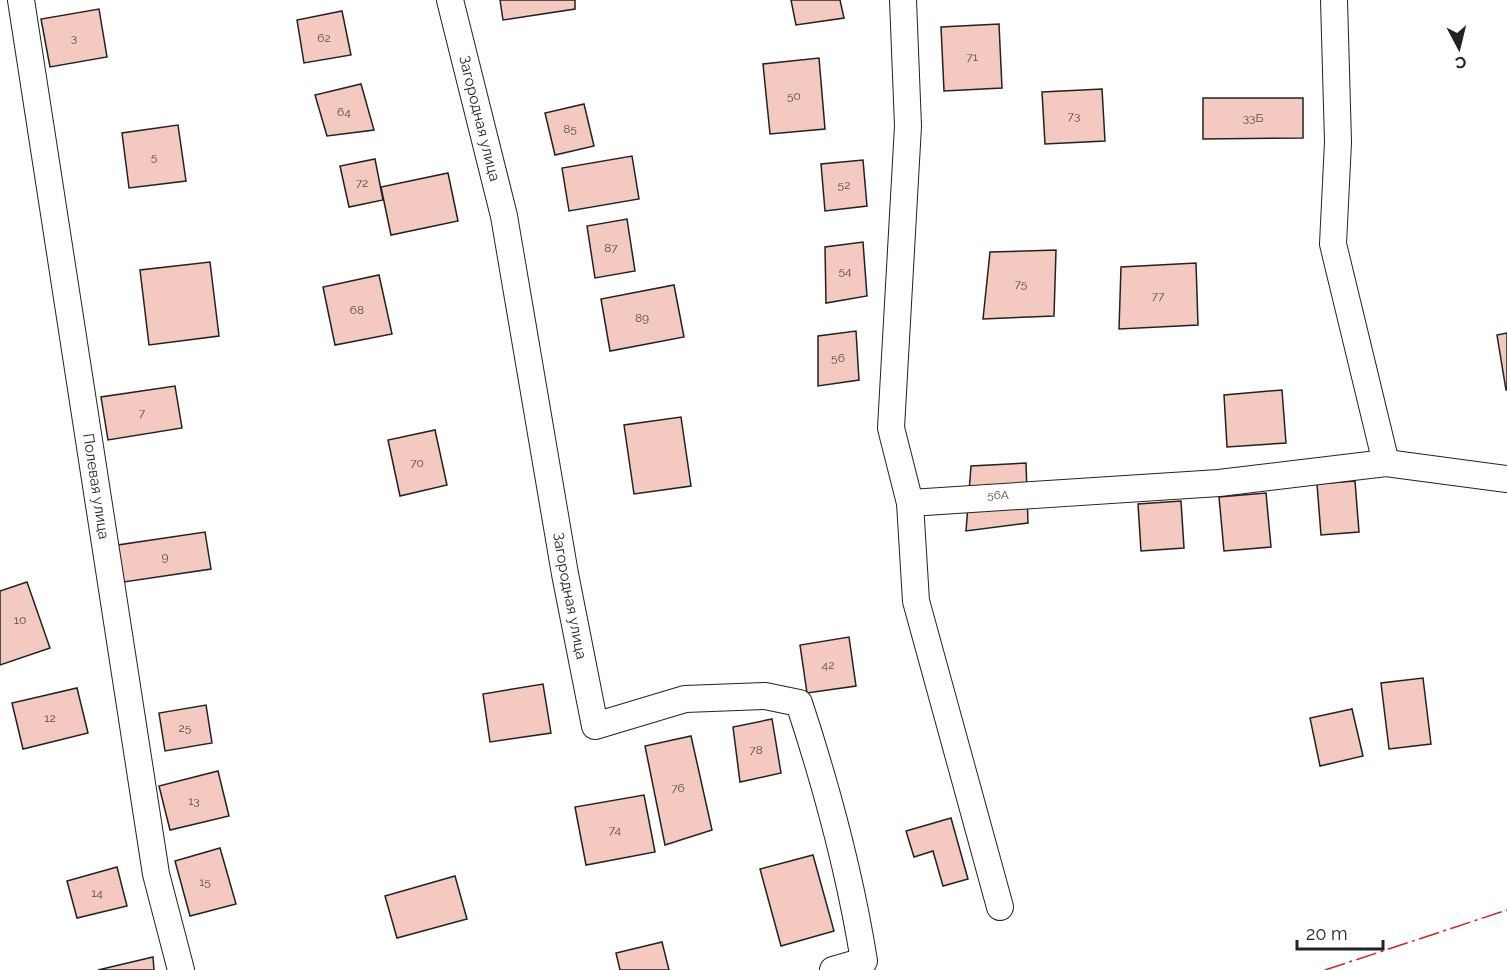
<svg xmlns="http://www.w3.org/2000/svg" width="1507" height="970" font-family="Raleway,sans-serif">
	<rect width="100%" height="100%" fill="#fff"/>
	<g fill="#f3c9c0" stroke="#222" stroke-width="1.5">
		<path d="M500,0H575V9L503,20Z"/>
		<path d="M791,0H840L844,18L796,25Z"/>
		<path d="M99,9L107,57L50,67L41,19Z"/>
		<path d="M342,11L351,55L304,63L297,20Z"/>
		<path d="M999,24L1002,88L944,91L941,27Z"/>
		<path d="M819,58L825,129L770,134L763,64Z"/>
		<path d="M361,84L374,130L327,136L315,95Z"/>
		<path d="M1102,89L1105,141L1045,144L1042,92Z"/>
		<path d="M1203,98H1303V138L1203,139Z"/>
		<path d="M584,104L594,146L555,155L545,113Z"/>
		<path d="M178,125L186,181L129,188L122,133Z"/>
		<path d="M632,156L639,199L569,211L562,168Z"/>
		<path d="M375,159L383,200L349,207L340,166Z"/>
		<path d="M863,160L867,206L825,211L821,164Z"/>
		<path d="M448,173L458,221L391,235L381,187Z"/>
		<path d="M627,219L635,271L595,278L587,226Z"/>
		<path d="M863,242L867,296L826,303L825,247Z"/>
		<path d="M1056,250L1054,316L983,319L990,252Z"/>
		<path d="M210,262L219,336L149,345L140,270Z"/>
		<path d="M1196,263L1198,325L1119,329L1121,267Z"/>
		<path d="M379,275L392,334L335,345L323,287Z"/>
		<path d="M674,285L684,337L610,351L601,299Z"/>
		<path d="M856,331L859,380L818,386V336Z"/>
		<path d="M1507,333V390H1506L1497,335Z"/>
		<path d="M175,386L182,428L108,440L101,397Z"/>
		<path d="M1282,390L1286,443L1227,447L1224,395Z"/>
		<path d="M681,417L691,486L634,494L624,425Z"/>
		<path d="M435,430L447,485L400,496L388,440Z"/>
		<path d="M1026,463L1028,523L966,531L971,466Z"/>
		<path d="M1355,481L1359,532L1321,535L1317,484Z"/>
		<path d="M1266,493L1271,547L1224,551L1219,497Z"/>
		<path d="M1181,501L1184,548L1141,551L1138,504Z"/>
		<path d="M205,532L211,569L124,582L118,545Z"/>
		<path d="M27,582L50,648L0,665V591Z"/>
		<path d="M849,637L856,686L807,693L800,645Z"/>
		<path d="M1423,678L1431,744L1389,749L1381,683Z"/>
		<path d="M543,684L551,733L490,742L483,694Z"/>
		<path d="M77,688L88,733L23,749L12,703Z"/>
		<path d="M206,705L212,743L165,751L159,713Z"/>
		<path d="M1352,709L1363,756L1320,766L1310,718Z"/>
		<path d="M772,719L781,773L740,782L733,727Z"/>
		<path d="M691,736L712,830L665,845L645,746Z"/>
		<path d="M218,771L229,816L170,830L159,786Z"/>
		<path d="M644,795L655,852L586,865L575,807Z"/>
		<path d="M951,818L968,879L943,886L933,851L914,857L906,831Z"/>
		<path d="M220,848L236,904L190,916L175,861Z"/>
		<path d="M813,855L834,931L781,946L760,869Z"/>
		<path d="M117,867L127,906L77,918L67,881Z"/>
		<path d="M455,876L467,919L397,938L385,896Z"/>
		<path d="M662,942L669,970H620L616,953Z"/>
		<path d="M153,957L154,970H98Z"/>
	</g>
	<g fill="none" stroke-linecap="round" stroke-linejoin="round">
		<g stroke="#222" stroke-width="28">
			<g id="street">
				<path id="s1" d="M21,0L156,874L181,970"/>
				<path id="s2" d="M450,0L504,216L565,574L595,726L685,699L765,696L799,703C827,788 850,873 864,961L833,970"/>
				<path d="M903,0L908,126L891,428L910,503L916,601L1000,907"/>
				<path d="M1334,0L1338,142L1333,244L1386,463"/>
				<path d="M910,503L1219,483L1386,463L1507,479"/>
			</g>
		</g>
		<use href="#street" stroke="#fff" stroke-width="26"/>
		<path stroke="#c62828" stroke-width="1.5" stroke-dasharray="21 4.5 3 4.5" stroke-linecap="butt" d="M1325,970L1507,910"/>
	</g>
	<g text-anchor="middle" stroke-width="4.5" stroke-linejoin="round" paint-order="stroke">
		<g font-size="12" fill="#564c4a">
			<text x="74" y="42">3</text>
			<text x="324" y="42">62</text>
			<text x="972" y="61">71</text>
			<text x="794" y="100">50</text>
			<text x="344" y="116">64</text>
			<text x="1074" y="120">73</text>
			<text x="1253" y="122">33Б</text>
			<text x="570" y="133">85</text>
			<text x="154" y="161">5</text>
			<text x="362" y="187">72</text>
			<text x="844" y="189">52</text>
			<text x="611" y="252">87</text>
			<text x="845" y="275">54</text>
			<text x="1021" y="288">75</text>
			<text x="1158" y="300">77</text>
			<text x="357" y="314">68</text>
			<text x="642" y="322">89</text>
			<text x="838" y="362">56</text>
			<text x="142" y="417">7</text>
			<text x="417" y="467">70</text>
			<text x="998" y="499">56А</text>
			<text x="165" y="561">9</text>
			<text x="20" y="624">10</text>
			<text x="828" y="669">42</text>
			<text x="50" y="722">12</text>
			<text x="185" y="732">25</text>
			<text x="756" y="754">78</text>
			<text x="678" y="792">76</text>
			<text x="194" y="805">13</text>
			<text x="615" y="834">74</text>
			<text x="205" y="886">15</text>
			<text x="97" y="897">14</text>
		</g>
		<g font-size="15" fill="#222" stroke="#fff">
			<text dy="5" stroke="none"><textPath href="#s2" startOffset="122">Загородная улица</textPath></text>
			<text dy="5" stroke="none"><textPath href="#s1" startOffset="492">Полевая улица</textPath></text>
			<text dy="5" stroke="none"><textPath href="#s2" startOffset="608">Загородная улица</textPath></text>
		</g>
	</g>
	<g transform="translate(1459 48) rotate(173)" stroke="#ffffff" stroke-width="4.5" paint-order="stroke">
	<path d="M0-4.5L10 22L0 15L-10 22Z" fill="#222222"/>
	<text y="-9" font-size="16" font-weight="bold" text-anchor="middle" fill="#222222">С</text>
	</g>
	<path d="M1297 940v9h86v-9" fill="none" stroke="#222222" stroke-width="3"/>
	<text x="1306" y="940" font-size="18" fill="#222222" stroke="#ffffff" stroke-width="4.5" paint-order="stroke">20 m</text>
</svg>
